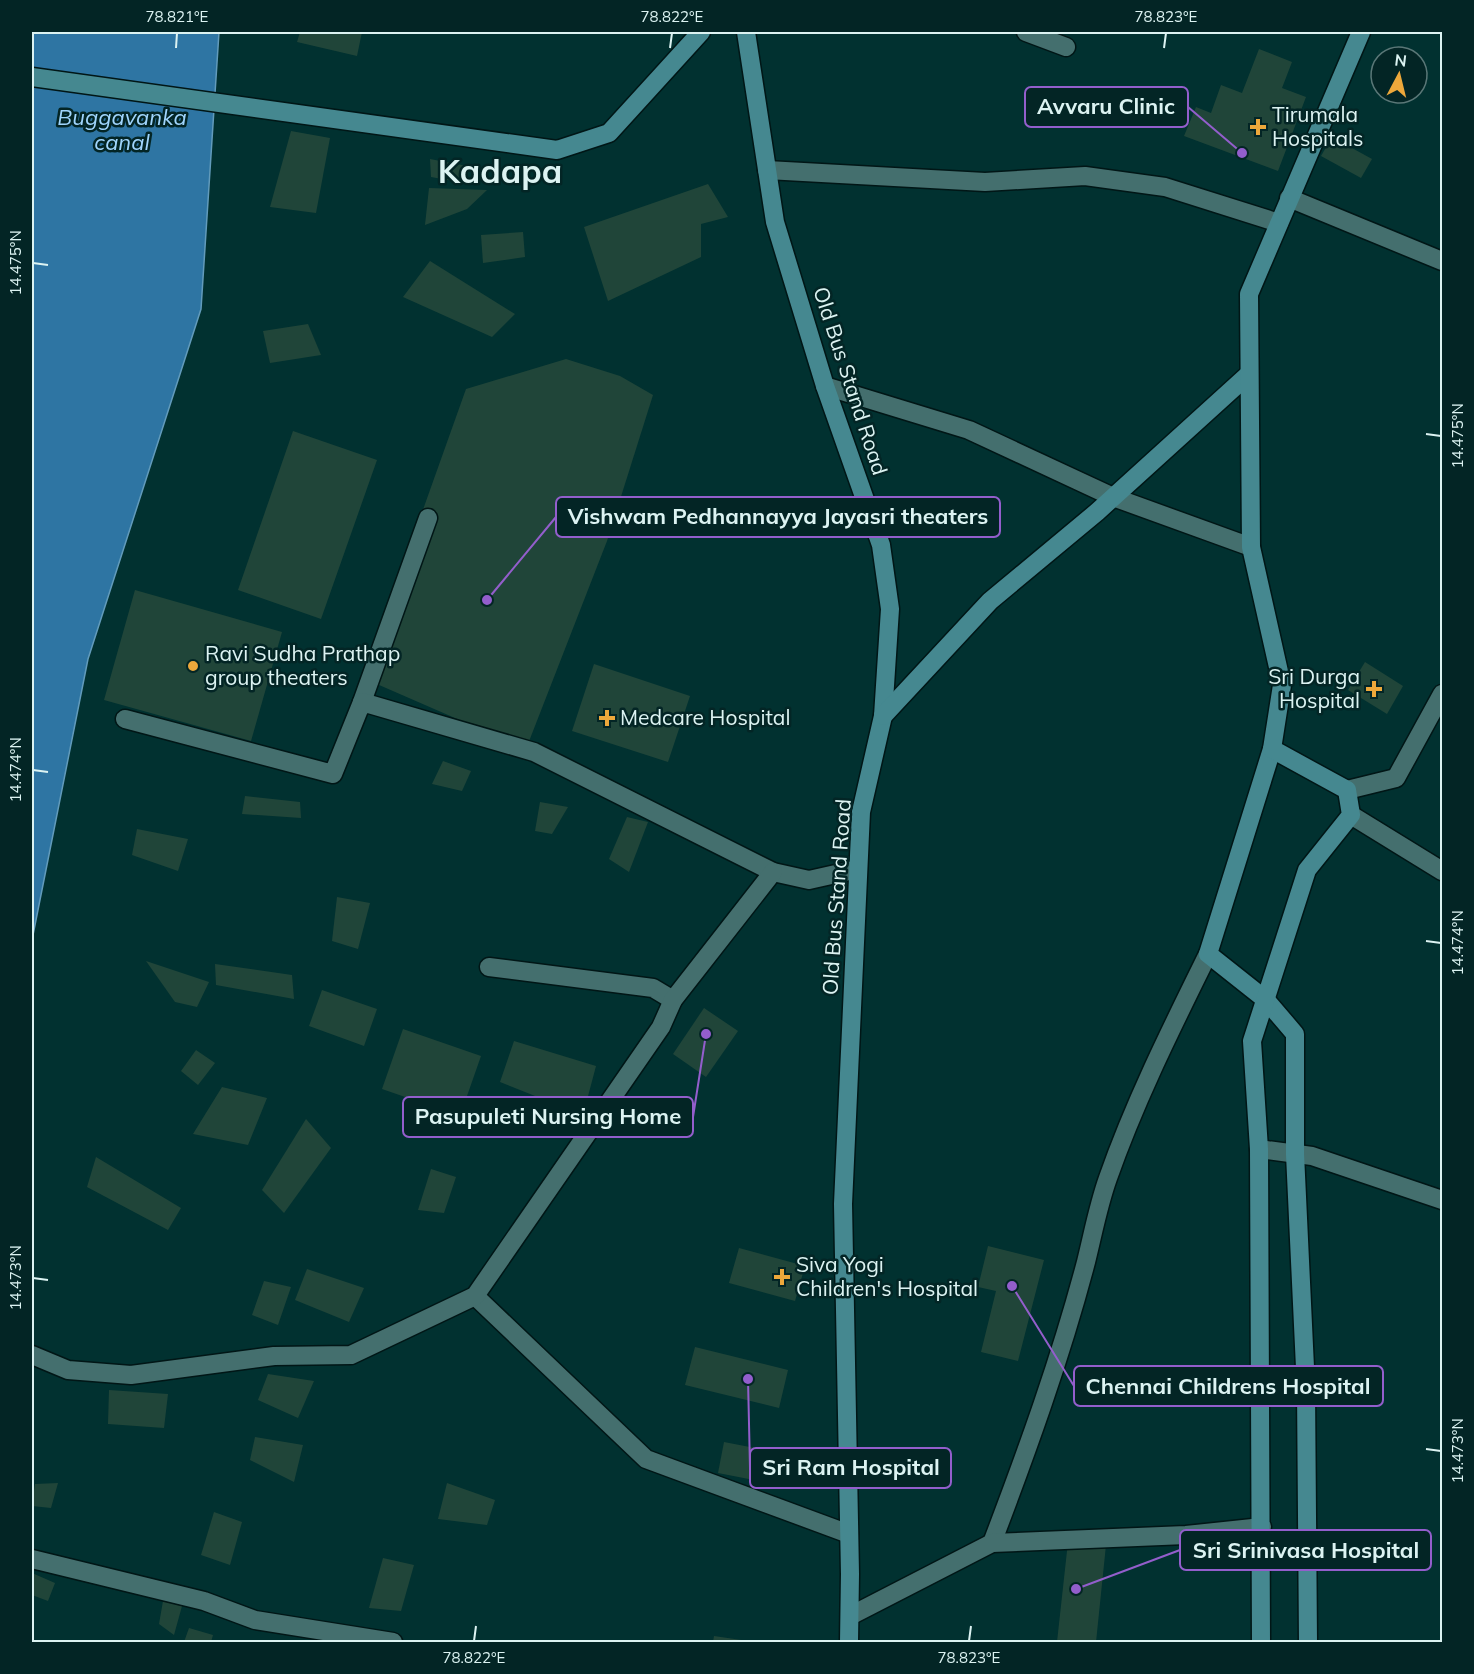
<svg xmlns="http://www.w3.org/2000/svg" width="1474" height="1674" font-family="Mulish,sans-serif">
	<rect width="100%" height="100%" fill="#013130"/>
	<path fill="#2e75a3" stroke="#629bbb" stroke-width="1.5" d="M32,32H219L201,309L88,659L32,940Z"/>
	<g fill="#204539">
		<path d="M300,32H362L357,56L297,42Z"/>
		<path d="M1259,49L1292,62L1282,88L1306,97L1278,171L1184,136L1196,107L1211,113L1221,85L1242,93Z"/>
		<path d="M291,131L330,138L316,213L270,207Z"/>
		<path d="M1332,137L1372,159L1361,178L1321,156Z"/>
		<path d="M430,159L467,166L464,183L431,177Z"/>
		<path d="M708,184L728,217L701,224V257L608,301L584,227Z"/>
		<path d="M429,188L487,190L467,209L425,225Z"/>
		<path d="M523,232L525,257L483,263L481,235Z"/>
		<path d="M430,261L515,314L492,337L403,297Z"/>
		<path d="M308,324L321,355L270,363L263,331Z"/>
		<path d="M566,359L620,376L653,395L607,541L526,749L363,678L466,389Z"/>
		<path d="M293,431L377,460L321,619L238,590Z"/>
		<path d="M135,590L282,632L251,741L104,700Z"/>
		<path d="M1365,662L1403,686L1387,714L1348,690Z"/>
		<path d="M594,664L690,696L668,762L572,731Z"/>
		<path d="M443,761L471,771L462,791L432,784Z"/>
		<path d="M245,796L300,802L301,818L242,814Z"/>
		<path d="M540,802L568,807L552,834L535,831Z"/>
		<path d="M627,817L648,822L629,872L609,859Z"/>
		<path d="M137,829L188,839L178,871L132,855Z"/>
		<path d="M337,897L370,903L358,949L332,941Z"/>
		<path d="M146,961L209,982L197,1007L175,1002Z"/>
		<path d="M215,964L292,975L294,999L216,985Z"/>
		<path d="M322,990L377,1009L364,1046L309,1026Z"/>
		<path d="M704,1008L738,1031L706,1077L673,1054Z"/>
		<path d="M403,1029L481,1056L460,1116L382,1089Z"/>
		<path d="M514,1041L596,1066L583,1115L500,1082Z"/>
		<path d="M196,1050L215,1063L198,1085L181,1071Z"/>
		<path d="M222,1087L267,1098L248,1145L193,1134Z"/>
		<path d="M306,1119L331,1148L284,1213L262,1190Z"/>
		<path d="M96,1157L181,1208L168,1230L87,1187Z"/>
		<path d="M431,1169L456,1177L444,1213L418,1210Z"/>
		<path d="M988,1246L1044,1260L1018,1361L981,1352L996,1291L978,1287Z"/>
		<path d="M739,1248L805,1266L795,1301L729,1283Z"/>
		<path d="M307,1269L364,1288L349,1322L295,1300Z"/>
		<path d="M264,1281L291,1287L278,1325L252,1315Z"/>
		<path d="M695,1347L788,1370L779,1408L685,1385Z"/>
		<path d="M268,1374L314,1381L298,1418L258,1400Z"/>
		<path d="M109,1390L168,1394L164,1428L108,1424Z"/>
		<path d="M255,1437L303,1445L294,1482L250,1460Z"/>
		<path d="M724,1442L786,1454L780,1485L718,1473Z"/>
		<path d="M58,1483L51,1508L32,1506L35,1484Z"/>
		<path d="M447,1483L495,1500L487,1525L438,1519Z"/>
		<path d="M214,1512L242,1522L230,1565L201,1555Z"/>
		<path d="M1068,1542L1106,1545L1096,1642H1057Z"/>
		<path d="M383,1558L414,1565L401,1611L369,1608Z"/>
		<path d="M32,1573L55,1583L48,1601L32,1595Z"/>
		<path d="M163,1601L182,1606L174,1635L159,1624Z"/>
		<path d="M189,1628L213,1635L211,1642H184Z"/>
		<path d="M714,1636L748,1641L747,1642H713Z"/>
	</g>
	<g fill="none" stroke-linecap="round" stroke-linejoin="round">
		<g stroke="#011616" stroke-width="21">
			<g id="street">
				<path d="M1026,32L1066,47"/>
				<path d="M767,170L985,182L1085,176L1165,187L1279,223"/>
				<path d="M1289,198L1442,261"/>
				<path d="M825,386L969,430L1113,497L1251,547"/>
				<path d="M362,702L428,518"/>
				<path d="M125,719L333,774L362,702L534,752L773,872L809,880L858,869"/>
				<path d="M1347,790L1396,778L1442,694"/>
				<path d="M1351,815L1442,871"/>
				<path d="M489,967L653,988L673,1000"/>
				<path d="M1259,1149L1312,1156L1442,1200"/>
				<path d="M475,1296L646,1459L849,1534"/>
				<path d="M32,1355L68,1370L131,1375L274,1356L351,1355L475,1296L661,1027L673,1000L773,872"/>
				<path d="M992,1543C1027,1451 1061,1357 1086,1262C1093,1234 1098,1206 1108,1178C1135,1101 1172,1027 1208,954"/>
				<path d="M32,1559L204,1601L255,1620L393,1642"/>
				<path d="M850,1616L992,1543L1186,1535L1262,1527"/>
			</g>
		</g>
		<g stroke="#011616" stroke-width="21">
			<g id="secondary">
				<path d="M746,32L775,222L825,386L881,545L890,609L883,716L861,812L843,1204L850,1574L849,1642"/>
				<path d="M32,77L557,150L609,133L701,32"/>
				<path d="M883,716L990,601L1097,512L1249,374"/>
				<path d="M1272,749L1208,954L1266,1000L1295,1034V1154L1306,1389L1308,1642"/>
				<path d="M1261,1642L1259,1149L1252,1041L1307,870L1351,815L1347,790L1272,749L1282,685L1251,547L1249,294L1361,32"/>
			</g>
		</g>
		<use href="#street" stroke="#446f6e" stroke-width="18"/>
		<use href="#secondary" stroke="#458890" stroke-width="18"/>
	</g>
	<path fill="none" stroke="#dcf3f2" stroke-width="2" d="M176,48L177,33M670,48L672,33M1164,48L1166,33M33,263L48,265M1426,434L1441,436M33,770L48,772M1426,941L1441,943M33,1278L48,1280M1426,1449L1441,1451M474,1641L476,1626M969,1641L971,1626"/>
	<g fill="#eda83b" stroke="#032525" stroke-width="2">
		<path d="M1255 118h6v6h6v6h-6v6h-6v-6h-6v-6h6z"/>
		<circle cx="193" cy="666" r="6"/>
		<path d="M1371 680h6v6h6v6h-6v6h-6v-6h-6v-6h6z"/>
		<path d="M604 709h6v6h6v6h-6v6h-6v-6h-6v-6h6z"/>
		<path d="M779 1268h6v6h6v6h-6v6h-6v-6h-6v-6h6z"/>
	</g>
	<g text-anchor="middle" stroke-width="5" stroke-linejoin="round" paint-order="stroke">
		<g font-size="21" fill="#dcf3f2" stroke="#032525" text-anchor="start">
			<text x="1272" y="122">Tirumala<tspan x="1272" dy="24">Hospitals</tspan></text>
			<text x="205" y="661">Ravi Sudha Prathap<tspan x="205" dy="24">group theaters</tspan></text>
			<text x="1360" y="684" text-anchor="end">Sri Durga<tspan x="1360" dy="24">Hospital</tspan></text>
			<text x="620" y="725">Medcare Hospital</text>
			<text x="796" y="1272">Siva Yogi<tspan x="796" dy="24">Children's Hospital</tspan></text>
		</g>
		<g font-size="21" fill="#dcf3f2" stroke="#032525">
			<text transform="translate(850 381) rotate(72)" y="7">Old Bus Stand Road</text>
			<text transform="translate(837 897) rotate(-86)" y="7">Old Bus Stand Road</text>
		</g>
		<g font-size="22" font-style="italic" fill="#a0d5fd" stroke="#032525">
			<text x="122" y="125">Buggavanka<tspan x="122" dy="25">canal</tspan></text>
		</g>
		<g font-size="33" font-weight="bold" fill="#dcf3f2" stroke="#032525">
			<text x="500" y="183">Kadapa</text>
		</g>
	</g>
	<path fill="none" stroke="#935ecc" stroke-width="2" d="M1242 153L1188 107M487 600L556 517M706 1034L693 1117M1012 1286L1074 1386M748 1379L750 1468M1076 1589L1180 1550"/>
	<g fill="#935ecc" stroke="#032525" stroke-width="2">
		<circle cx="1242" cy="153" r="6"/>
		<circle cx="487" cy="600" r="6"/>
		<circle cx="706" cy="1034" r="6"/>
		<circle cx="1012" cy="1286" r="6"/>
		<circle cx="748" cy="1379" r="6"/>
		<circle cx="1076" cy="1589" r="6"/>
	</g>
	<g fill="#032525" stroke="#935ecc" stroke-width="2">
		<rect x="1025" y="87" width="163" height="40" rx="6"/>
		<rect x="556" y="497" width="444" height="40" rx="6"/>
		<rect x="403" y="1097" width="290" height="40" rx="6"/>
		<rect x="1074" y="1366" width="309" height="40" rx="6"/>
		<rect x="750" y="1448" width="201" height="40" rx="6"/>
		<rect x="1180" y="1530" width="251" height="40" rx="6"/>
	</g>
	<g font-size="22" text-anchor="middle" font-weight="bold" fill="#dcf3f2">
		<text x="1106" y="114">Avvaru Clinic</text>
		<text x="778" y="524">Vishwam Pedhannayya Jayasri theaters</text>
		<text x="548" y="1124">Pasupuleti Nursing Home</text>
		<text x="1228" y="1394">Chennai Childrens Hospital</text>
		<text x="851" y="1475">Sri Ram Hospital</text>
		<text x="1306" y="1558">Sri Srinivasa Hospital</text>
	</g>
	<rect width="1474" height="1674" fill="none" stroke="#032525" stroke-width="66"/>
	<g transform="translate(1399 75) rotate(7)"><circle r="28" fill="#032525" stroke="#5a7777" stroke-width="1.5"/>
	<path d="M0-4.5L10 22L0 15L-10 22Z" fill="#eda83b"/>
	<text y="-9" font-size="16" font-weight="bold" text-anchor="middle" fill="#dcf3f2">N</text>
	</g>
	<rect x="33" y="33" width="1408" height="1608" fill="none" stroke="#dcf3f2" stroke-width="2"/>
	<g font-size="15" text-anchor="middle" fill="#dcf3f2">
		<text x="177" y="22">78.821°E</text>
		<text x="672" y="22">78.822°E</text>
		<text x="1166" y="22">78.823°E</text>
		<text transform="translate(16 263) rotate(-90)" y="5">14.475°N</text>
		<text transform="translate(1458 436) rotate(-90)" y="5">14.475°N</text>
		<text transform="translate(16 770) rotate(-90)" y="5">14.474°N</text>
		<text transform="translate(1458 943) rotate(-90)" y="5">14.474°N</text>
		<text transform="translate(16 1278) rotate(-90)" y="5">14.473°N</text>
		<text transform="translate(1458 1451) rotate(-90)" y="5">14.473°N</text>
		<text x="474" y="1663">78.822°E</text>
		<text x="969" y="1663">78.823°E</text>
	</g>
</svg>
